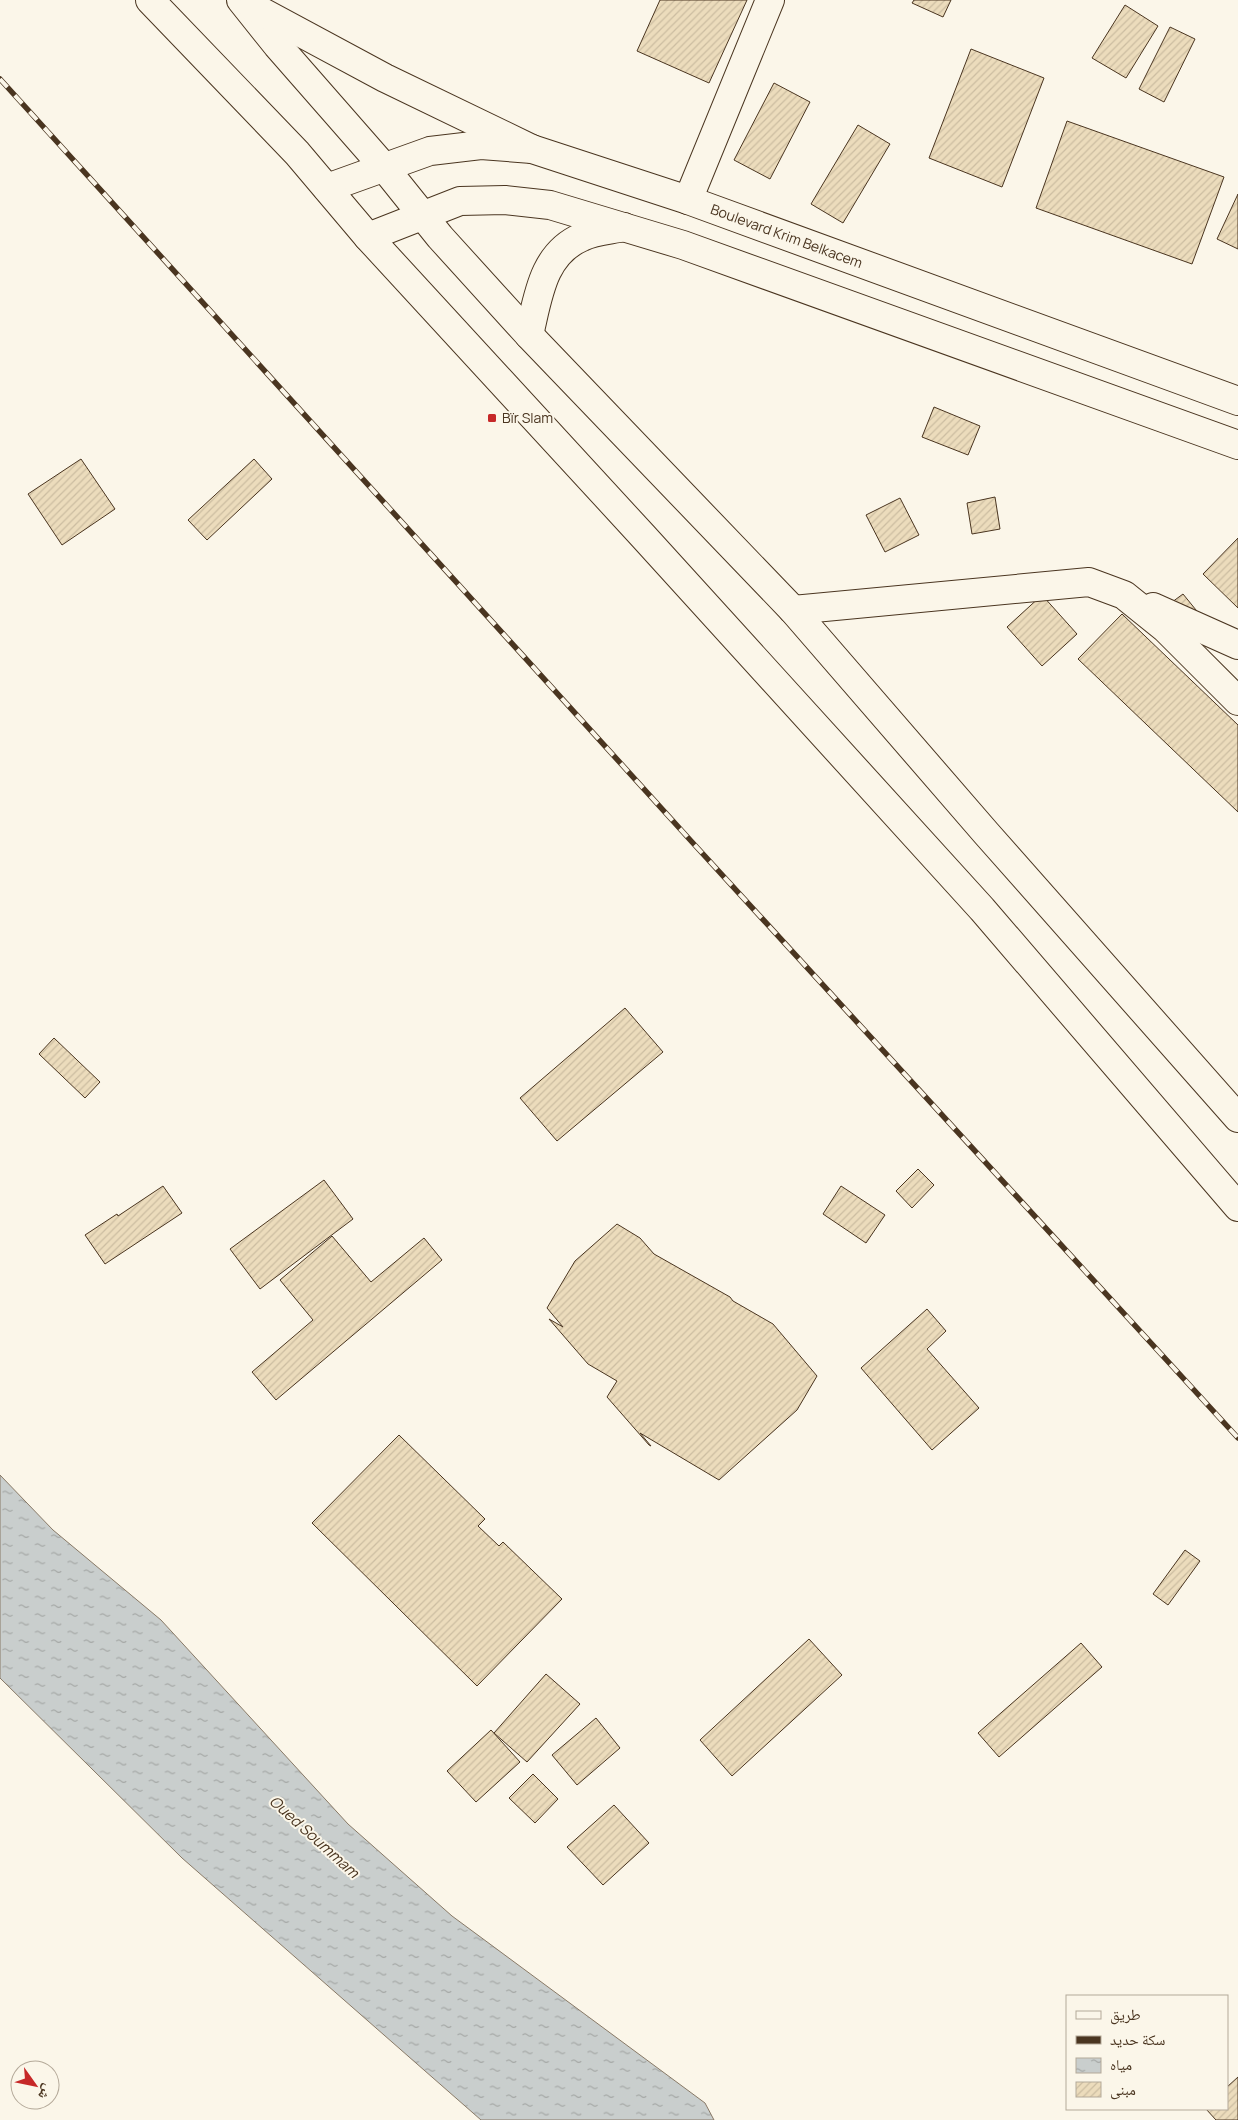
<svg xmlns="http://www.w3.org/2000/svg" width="1238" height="2120" font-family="Manrope,'Noto Naskh Arabic',sans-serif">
	<defs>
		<pattern id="water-ripples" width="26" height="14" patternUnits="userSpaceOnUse" patternTransform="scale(1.25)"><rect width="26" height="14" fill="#c9cecd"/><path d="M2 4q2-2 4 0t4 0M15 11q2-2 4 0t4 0" fill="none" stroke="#a5a8a6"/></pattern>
		<pattern id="building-hatch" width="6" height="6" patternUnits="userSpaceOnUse" patternTransform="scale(1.25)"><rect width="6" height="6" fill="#ecdcbc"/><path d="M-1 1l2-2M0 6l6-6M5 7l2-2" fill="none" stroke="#ccbda1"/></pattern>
	</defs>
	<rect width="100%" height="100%" fill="#fbf6e9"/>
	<path fill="url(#water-ripples)" stroke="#887966" d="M0,1475L53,1530L161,1620L348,1824L452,1916L705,2103L714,2120H481L182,1858L0,1678Z"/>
	<g fill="url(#building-hatch)" stroke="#4a3520">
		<path d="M660,0H747L709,83L637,51Z"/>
		<path d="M914,0H951L943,17L912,3Z"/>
		<path d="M1125,5L1158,26L1126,78L1092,58Z"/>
		<path d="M1170,27L1195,39L1164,102L1139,89Z"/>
		<path d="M971,49L1044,78L1002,187L929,158Z"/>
		<path d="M774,83L810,102L770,179L734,160Z"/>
		<path d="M1067,121L1224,177L1192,264L1036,208Z"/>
		<path d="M858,125L890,144L843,223L811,204Z"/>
		<path d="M1238,194V249L1217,239Z"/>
		<path d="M934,407L980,426L968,455L922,437Z"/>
		<path d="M81,459L115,509L62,545L28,494Z"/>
		<path d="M254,459L272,479L207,540L188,520Z"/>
		<path d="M995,497L1000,529L972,534L967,503Z"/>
		<path d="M900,498L919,535L885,552L866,515Z"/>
		<path d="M1238,538V608L1203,574Z"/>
		<path d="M1183,594L1205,621L1164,608Z"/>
		<path d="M1042,595L1077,634L1042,666L1007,627Z"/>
		<path d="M1122,614L1238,725V812L1078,659Z"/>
		<path d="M625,1008L663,1052L557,1141L520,1098Z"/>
		<path d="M54,1038L100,1082L85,1098L39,1054Z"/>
		<path d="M918,1169L934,1185L912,1208L896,1191Z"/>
		<path d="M324,1180L353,1219L260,1289L230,1249Z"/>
		<path d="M163,1186L182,1213L105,1264L85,1235L117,1214L118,1216Z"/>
		<path d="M841,1186L885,1215L866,1243L823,1214Z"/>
		<path d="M617,1224L640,1238L654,1254L730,1297L733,1301L773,1324L817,1376L797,1410L719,1480L640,1433L651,1446L649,1445L607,1397L617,1381L588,1364L549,1319L563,1327L547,1308L575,1261Z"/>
		<path d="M332,1236L371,1282L424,1238L442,1260L276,1400L252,1372L313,1320L280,1280Z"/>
		<path d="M927,1309L946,1331L927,1349L979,1408L932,1450L861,1368Z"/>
		<path d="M399,1435L485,1519L478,1526L499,1546L503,1542L562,1599L477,1686L312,1523Z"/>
		<path d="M1185,1550L1200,1561L1168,1605L1153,1594Z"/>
		<path d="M809,1639L842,1675L732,1776L700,1740Z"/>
		<path d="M1081,1643L1102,1667L999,1757L978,1733Z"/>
		<path d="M546,1674L580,1704L527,1762L494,1733Z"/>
		<path d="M596,1718L620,1748L577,1785L552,1755Z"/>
		<path d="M491,1730L520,1762L476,1802L447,1771Z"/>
		<path d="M533,1774L558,1799L535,1823L509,1798Z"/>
		<path d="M614,1805L649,1843L603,1885L567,1847Z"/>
		<path d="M1238,2077V2120H1216L1206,2109H1227V2087Z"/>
	</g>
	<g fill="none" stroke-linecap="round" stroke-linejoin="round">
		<g stroke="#4a3520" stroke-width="30">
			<g id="minor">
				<path d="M688,200L770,0"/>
				<path d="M1153,607L1238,645"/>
				<path d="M793,610L1089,582L1124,595L1165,628L1238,701"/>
			</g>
		</g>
		<g stroke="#4a3520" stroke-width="30">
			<g id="major">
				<path id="s1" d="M327,188L430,151L481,145L532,149L688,200L1238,401"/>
				<path d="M368,237L460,201L505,200L550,205L683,245L1238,445"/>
			</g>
		</g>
		<g stroke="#4a3520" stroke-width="30">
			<g id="highway">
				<path d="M150,0L297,153L368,237L643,536L982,909L1238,1207"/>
				<path d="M241,0L277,45L383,166L440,237L529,335L793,610L986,833L1238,1118"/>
				<path d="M253,7L385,78L532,149"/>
				<path d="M529,335C538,298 542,254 582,237C594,231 611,230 624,227"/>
			</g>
		</g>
		<use href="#minor" stroke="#fbf6e9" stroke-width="28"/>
		<use href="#major" stroke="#fbf6e9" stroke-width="28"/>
		<use href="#highway" stroke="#fbf6e9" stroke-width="28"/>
		<g stroke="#4a3520" stroke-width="5.5">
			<path id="rail" d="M0,79L692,842L1238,1438"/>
		</g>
		<use href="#rail" stroke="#fbf6e9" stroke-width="4" stroke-dasharray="11" stroke-linecap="butt"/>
	</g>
	<rect fill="#c62828" stroke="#fbf6e9" stroke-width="2" x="487" y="413" width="10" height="10" rx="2.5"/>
	<g text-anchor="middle" stroke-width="4" stroke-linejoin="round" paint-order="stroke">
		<g font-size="14" fill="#4a3520" stroke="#fbf6e9">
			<text dy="5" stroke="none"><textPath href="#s1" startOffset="481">Boulevard Krim Belkacem</textPath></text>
		</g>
		<g font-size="14" fill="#4a3520" stroke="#fbf6e9" text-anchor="start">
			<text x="502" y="423">Bïr Slam</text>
		</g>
		<g font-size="15" font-style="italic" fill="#4a3520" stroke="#fbf6e9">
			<text transform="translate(314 1837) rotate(42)" y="5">Oued Soummam</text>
		</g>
	</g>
	<rect x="1066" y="1995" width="162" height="115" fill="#fbf6e9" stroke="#b4a999"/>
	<rect x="1076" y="2011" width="25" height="8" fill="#fbf6e9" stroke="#b4a999"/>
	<text x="1110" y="2020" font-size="15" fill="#4a3520">طريق</text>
	<rect x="1076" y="2036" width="25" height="8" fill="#4a3520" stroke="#b4a999"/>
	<text x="1110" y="2045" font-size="15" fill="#4a3520">سكة حديد</text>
	<rect x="1076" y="2058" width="25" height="15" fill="url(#water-ripples)" stroke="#b4a999"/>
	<text x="1110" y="2070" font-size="15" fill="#4a3520">مياه</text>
	<rect x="1076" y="2082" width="25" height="15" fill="url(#building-hatch)" stroke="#b4a999"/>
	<text x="1110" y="2095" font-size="15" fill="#4a3520">مبنى</text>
	<g transform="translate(35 2085) rotate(123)"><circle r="24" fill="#fbf6e9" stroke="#b4a999"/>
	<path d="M0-4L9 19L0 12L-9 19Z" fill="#c62828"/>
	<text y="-8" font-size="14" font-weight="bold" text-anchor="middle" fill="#4a3520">ش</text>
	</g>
</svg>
